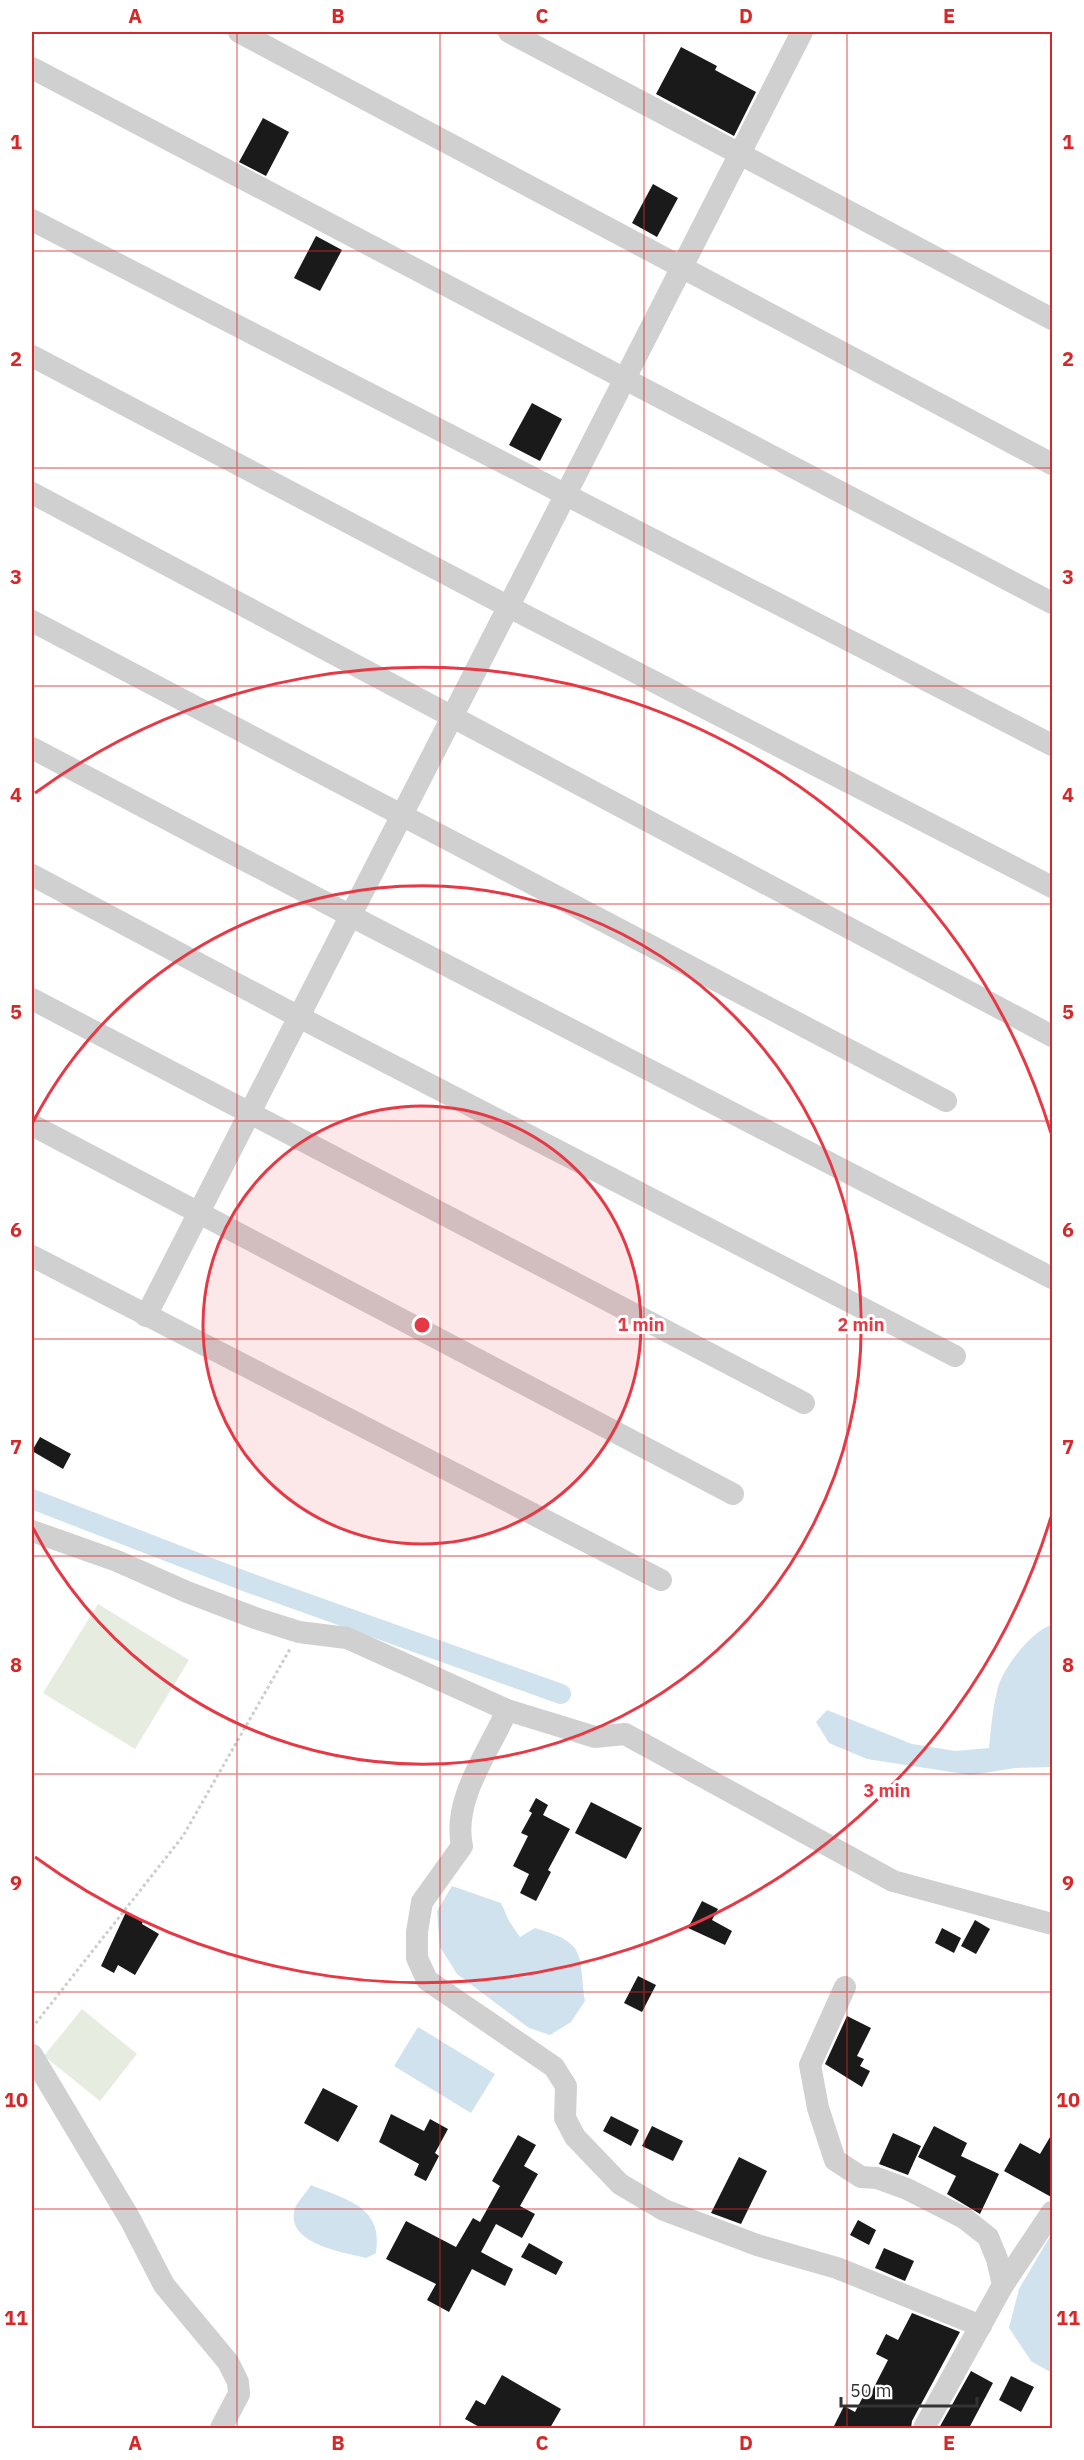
<svg xmlns="http://www.w3.org/2000/svg" width="1084" height="2460" font-family="'IBM Plex Sans',sans-serif">
	<rect width="100%" height="100%" fill="#fff"/>
	<g fill="#e6ecdf">
		<path d="M98,1604L189,1660L135,1749L43,1693Z"/>
		<path d="M82,2009L137,2054L100,2101L44,2056Z"/>
	</g>
	<g fill="#cfe2ee">
		<path d="M1052,1625V1767L1015,1768L971,1775L867,1759L829,1743L816,1722L827,1710L912,1744L955,1751L989,1748C991,1727 993,1707 998,1687C1004,1667 1032,1630 1052,1625Z"/>
		<path d="M452,1886L501,1903L509,1921L520,1937L535,1928C588,1944 578,1952 585,2001L571,2022L550,2035L529,2028L457,1974L440,1947L437,1911Z"/>
		<path d="M418,2027L495,2074L471,2113L394,2066Z"/>
		<path d="M311,2185C346,2200 384,2206 376,2253L366,2258C343,2252 284,2244 295,2208C298,2201 307,2192 311,2185Z"/>
		<path d="M1052,2233V2373L1031,2361L1009,2328L1019,2289Z"/>
	</g>
	<g fill="none" stroke-linecap="round" stroke-linejoin="round">
		<path stroke="#cfe2ee" stroke-width="20" d="M32,1499L247,1582L561,1694"/>
	</g>
	<g fill="#1a1a1a">
		<path d="M681,47L717,66L715,70L756,92L734,136L656,94Z"/>
		<path d="M263,118L289,132L266,176L239,162Z"/>
		<path d="M653,184L678,198L657,237L632,223Z"/>
		<path d="M316,236L342,250L320,291L294,278Z"/>
		<path d="M532,403L562,419L540,461L509,445Z"/>
		<path d="M40,1437L71,1454L63,1469L32,1451Z"/>
		<path d="M536,1798L548,1805L543,1815L570,1829L548,1870L551,1872L536,1901L520,1893L529,1874L513,1866L528,1836L521,1833L532,1813L529,1811Z"/>
		<path d="M591,1802L642,1828L626,1859L575,1833Z"/>
		<path d="M702,1901L718,1909L712,1920L732,1931L725,1945L688,1928Z"/>
		<path d="M126,1912L143,1921L142,1924L159,1934L135,1975L118,1965L114,1973L101,1966Z"/>
		<path d="M975,1920L990,1929L976,1954L961,1946Z"/>
		<path d="M942,1928L961,1938L954,1953L935,1943Z"/>
		<path d="M638,1976L656,1985L642,2012L624,2003Z"/>
		<path d="M847,2016L871,2028L857,2056L864,2059L860,2066L870,2071L862,2087L825,2064Z"/>
		<path d="M323,2088L358,2106L338,2142L304,2123Z"/>
		<path d="M391,2114L424,2131L430,2119L448,2129L435,2153L439,2156L426,2181L414,2175L419,2164L379,2142Z"/>
		<path d="M611,2116L639,2130L631,2146L603,2131Z"/>
		<path d="M652,2126L683,2141L673,2161L642,2146Z"/>
		<path d="M934,2126L967,2143L961,2156L999,2174L980,2214L947,2194L956,2176L918,2157Z"/>
		<path d="M1053,2132V2198L1004,2171L1020,2143L1040,2154Z"/>
		<path d="M893,2133L921,2146L908,2175L879,2164Z"/>
		<path d="M518,2135L536,2145L524,2166L538,2174L520,2206L535,2214L522,2238L496,2224L481,2252L513,2269L505,2286L472,2269L449,2312L427,2300L436,2284L386,2259L406,2221L456,2247L473,2218L480,2222L500,2186L492,2181Z"/>
		<path d="M739,2157L767,2171L741,2224L711,2213Z"/>
		<path d="M858,2220L876,2230L869,2245L850,2235Z"/>
		<path d="M529,2243L563,2262L556,2275L521,2257Z"/>
		<path d="M884,2248L914,2261L905,2281L875,2268Z"/>
		<path d="M912,2313L960,2332L912,2421L911,2428H833L844,2406L855,2412L867,2389L872,2391L888,2360L876,2354L886,2334L898,2340Z"/>
		<path d="M971,2371L993,2383L969,2428H939Z"/>
		<path d="M502,2375L561,2409L550,2428H481L465,2419L476,2400L485,2405Z"/>
		<path d="M1011,2376L1034,2387L1021,2412L999,2400Z"/>
	</g>
	<g fill="none" stroke-linecap="round" stroke-linejoin="round">
		<path stroke="#cdcdcd" stroke-width="3" stroke-dasharray="3 3" stroke-linecap="butt" d="M32,2028L183,1836L290,1649"/>
		<g stroke="#d0d0d0" stroke-width="22">
			<path d="M239,32L1052,464"/>
			<path d="M509,32L1052,319"/>
			<path d="M32,68L1052,603"/>
			<path d="M32,220L1052,745"/>
			<path d="M32,356L509,607L1052,887"/>
			<path d="M32,493L1052,1036"/>
			<path d="M32,621L946,1101"/>
			<path d="M32,748L351,916L1052,1278"/>
			<path d="M32,875L299,1017L955,1356"/>
			<path d="M32,999L804,1403"/>
			<path d="M32,1125L733,1494"/>
			<path d="M32,1256L661,1580"/>
			<path d="M146,1316L802,32"/>
			<path d="M32,1531L117,1561L187,1592L255,1618L299,1632L347,1638L507,1710L595,1737L625,1734L893,1881L1052,1924"/>
			<path d="M507,1710C489,1752 452,1799 462,1846L422,1902L417,1932V1958L427,1980L554,2067L566,2086L565,2118L575,2137L620,2184L664,2210L757,2245L837,2268L981,2326"/>
			<path d="M845,1987L810,2065L818,2108L835,2160L861,2177L877,2178L907,2189L964,2218L988,2237L997,2259L1003,2285"/>
			<path d="M32,2055L130,2219L164,2285L228,2362L238,2382L239,2394L221,2428"/>
			<path d="M924,2428L1003,2285L1052,2212"/>
		</g>
	</g>
	<path fill="none" stroke="#d62828" stroke-width="1.5" stroke-opacity="0.55" d="M237,32V2428M440,32V2428M644,32V2428M847,32V2428M32,251H1052M32,468H1052M32,686H1052M32,904H1052M32,1121H1052M32,1339H1052M32,1556H1052M32,1774H1052M32,1992H1052M32,2209H1052"/>
	<circle cx="422" cy="1325" r="219" fill="#e63946" fill-opacity=".12"/>
	<g fill="none" stroke="#e63946" stroke-width="3">
		<circle cx="422" cy="1325" r="219"/>
		<path d="M33 1122A439 439 0 1 1 33 1528"/>
		<path d="M1051 1517A658 658 0 0 1 35 1857M35 793A658 658 0 0 1 1051 1133"/>
	</g>
	<circle cx="422" cy="1325" r="9" fill="#e63946" stroke="#fff" stroke-width="3"/>
	<g font-size="18" text-anchor="middle" font-weight="bold" fill="#e63946" stroke="#fff" stroke-width="6" stroke-linejoin="round" paint-order="stroke">
		<text x="641" y="1331">1 min</text>
		<text x="861" y="1331">2 min</text>
		<text x="887" y="1797">3 min</text>
	</g>
	<rect width="1084" height="2460" fill="none" stroke="#ffffff" stroke-width="66"/>
	<path d="M841 2397v9h136v-9" fill="none" stroke="#333333" stroke-width="3"/>
	<text x="850" y="2397" font-size="18" fill="#333333" stroke="#ffffff" stroke-width="4.5" paint-order="stroke">50 m</text>
	<rect x="33" y="33" width="1018" height="2394" fill="none" stroke="#d62828" stroke-width="2"/>
	<g font-size="20" text-anchor="middle" font-weight="bold" fill="#d62828">
		<text x="135" y="23">A</text>
		<text x="338" y="23">B</text>
		<text x="542" y="23">C</text>
		<text x="746" y="23">D</text>
		<text x="949" y="23">E</text>
		<text x="16" y="149">1</text>
		<text x="1068" y="149">1</text>
		<text x="16" y="366">2</text>
		<text x="1068" y="366">2</text>
		<text x="16" y="584">3</text>
		<text x="1068" y="584">3</text>
		<text x="16" y="802">4</text>
		<text x="1068" y="802">4</text>
		<text x="16" y="1019">5</text>
		<text x="1068" y="1019">5</text>
		<text x="16" y="1237">6</text>
		<text x="1068" y="1237">6</text>
		<text x="16" y="1454">7</text>
		<text x="1068" y="1454">7</text>
		<text x="16" y="1672">8</text>
		<text x="1068" y="1672">8</text>
		<text x="16" y="1890">9</text>
		<text x="1068" y="1890">9</text>
		<text x="16" y="2107">10</text>
		<text x="1068" y="2107">10</text>
		<text x="16" y="2325">11</text>
		<text x="1068" y="2325">11</text>
		<text x="135" y="2450">A</text>
		<text x="338" y="2450">B</text>
		<text x="542" y="2450">C</text>
		<text x="746" y="2450">D</text>
		<text x="949" y="2450">E</text>
	</g>
</svg>
